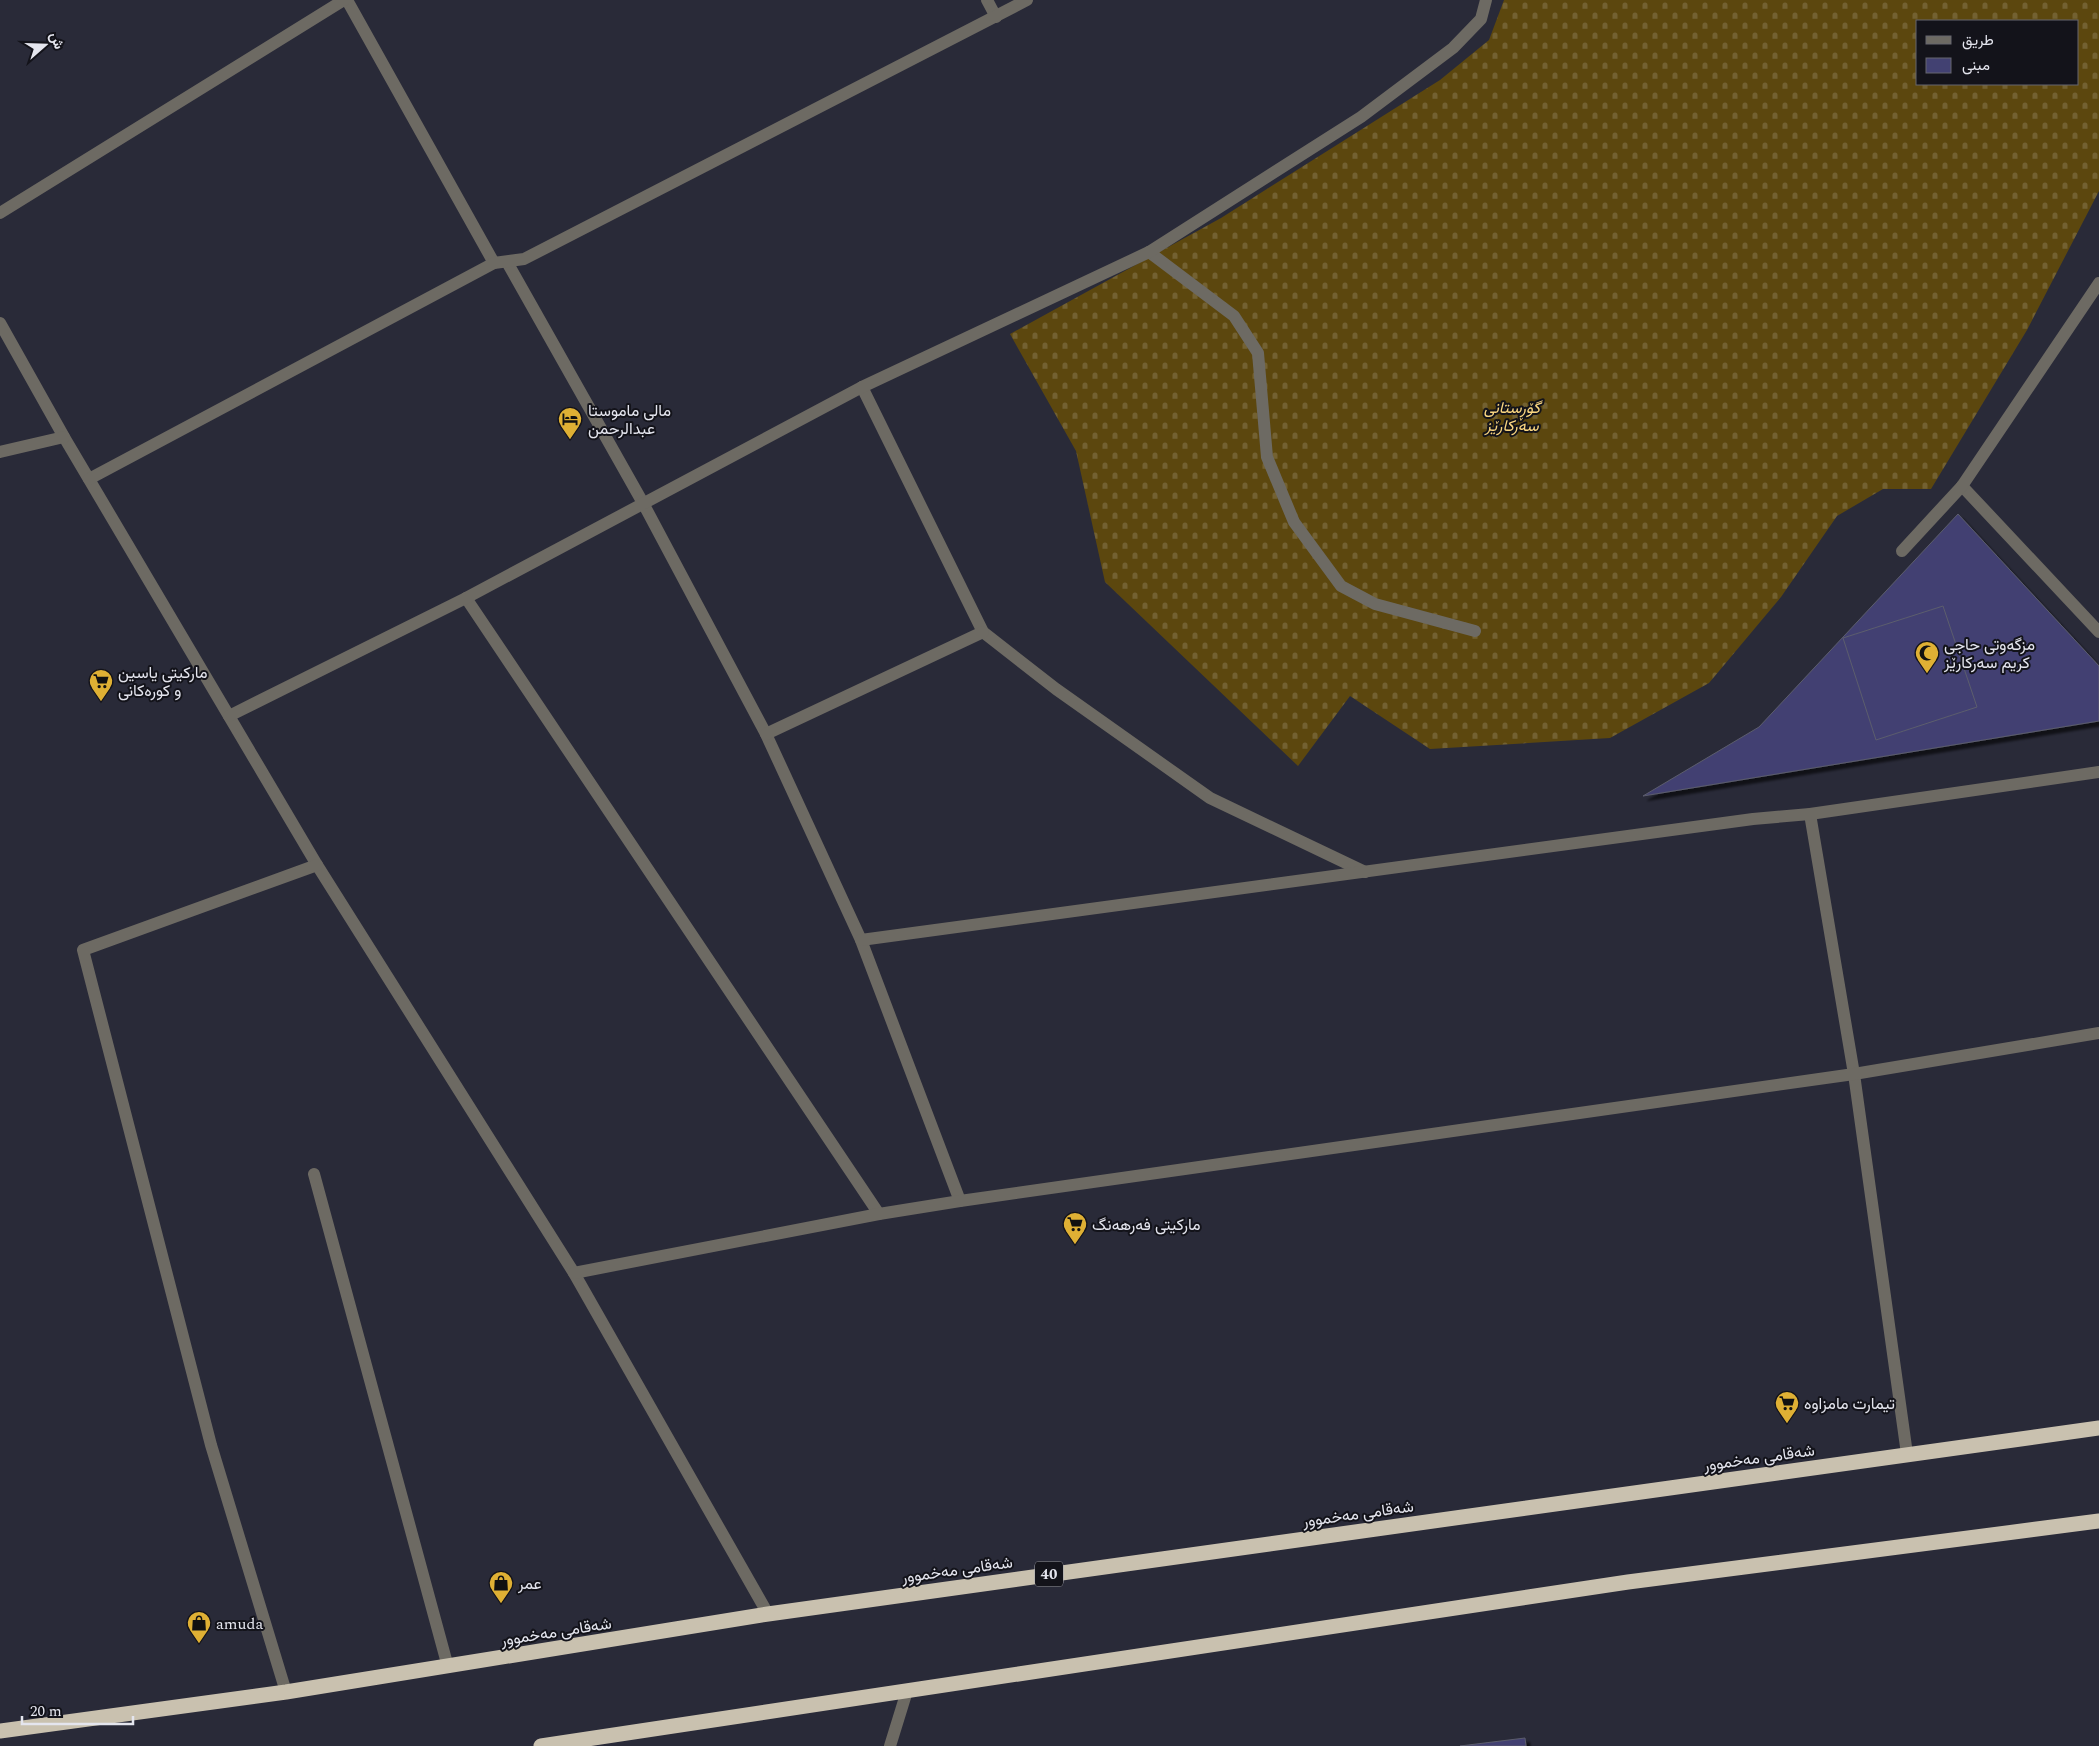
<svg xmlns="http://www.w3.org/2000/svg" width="2099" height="1746" font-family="Spectral,Vazirmatn,serif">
	<defs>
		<pattern id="cemetery-stones" width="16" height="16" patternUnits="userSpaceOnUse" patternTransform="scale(1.25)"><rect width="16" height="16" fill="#5c470e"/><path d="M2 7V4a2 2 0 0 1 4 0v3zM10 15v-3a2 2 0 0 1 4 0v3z" fill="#736131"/></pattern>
		<filter id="shadow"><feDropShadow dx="4.5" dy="4.5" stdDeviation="1" flood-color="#0009"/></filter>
	</defs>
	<rect width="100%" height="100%" fill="#292a38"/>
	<path fill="url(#cemetery-stones)" fill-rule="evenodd" d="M1504,0H2099V191L2027,330L1931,489H1883L1837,516L1781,597L1709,683L1610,738L1430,749L1350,696L1298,766L1105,582L1076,451L1010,334L1221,218L1440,80L1489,40ZM1918,21H2078V84H1918Z"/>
	<g fill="#424172" stroke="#5c5d6d" filter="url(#shadow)">
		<path d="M1958,514L2099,666V721L1643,796L1759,727Z"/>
		<path d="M1943,606L1977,707L1876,740L1843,638Z"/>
		<path d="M1525,1738L1526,1746H1460Z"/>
	</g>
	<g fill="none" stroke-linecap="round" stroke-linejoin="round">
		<g stroke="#6d6a63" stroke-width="12">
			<path d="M347,0L494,263"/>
			<path d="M987,0L996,17"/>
			<path d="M0,213L344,0"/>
			<path d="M1149,252L1234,316L1258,353L1267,457L1294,522L1341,586L1375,604L1475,631"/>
			<path d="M507,262L643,503L766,734L861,940L960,1201"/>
			<path d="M0,323L64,437L317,865L574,1273L768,1614"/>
			<path d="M862,387L983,632L1056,689L1210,798L1365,872"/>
			<path d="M0,452L64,437"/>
			<path d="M89,479L494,263L524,259L1027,0"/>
			<path d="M1962,486L2099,632"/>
			<path d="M1902,551L1962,486L2099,283"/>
			<path d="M466,598L879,1214"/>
			<path d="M229,716L466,598L862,387L1149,252L1361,117L1453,48L1481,19L1486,0"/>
			<path d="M766,734L983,632"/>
			<path d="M1810,814L1854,1074L1907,1454"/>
			<path d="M861,940L1753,819L1810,814L2099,772"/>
			<path d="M314,1174L448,1667"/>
			<path d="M574,1273L879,1214L960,1201L1854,1074L2099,1033"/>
			<path d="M286,1692L211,1445L83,950L317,865"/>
			<path d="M890,1746L907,1691"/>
		</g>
		<g stroke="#c9c1af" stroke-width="15">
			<path d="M0,1731L286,1692L768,1614L2099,1428"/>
			<path d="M541,1746L1628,1582L2099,1521"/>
		</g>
	</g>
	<defs>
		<g id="hotel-pin" transform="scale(1.25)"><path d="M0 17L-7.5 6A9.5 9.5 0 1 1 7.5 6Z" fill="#dfb034" stroke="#13131a"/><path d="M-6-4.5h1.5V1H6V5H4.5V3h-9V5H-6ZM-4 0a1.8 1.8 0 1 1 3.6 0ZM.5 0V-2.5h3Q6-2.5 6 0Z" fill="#111"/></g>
		<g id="mosque-pin" transform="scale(1.25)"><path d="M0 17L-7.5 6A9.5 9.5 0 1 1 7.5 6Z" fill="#dfb034" stroke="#13131a"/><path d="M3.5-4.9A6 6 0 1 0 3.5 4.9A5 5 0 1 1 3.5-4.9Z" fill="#111"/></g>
		<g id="supermarket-pin" transform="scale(1.25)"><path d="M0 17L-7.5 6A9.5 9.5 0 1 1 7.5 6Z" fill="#dfb034" stroke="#13131a"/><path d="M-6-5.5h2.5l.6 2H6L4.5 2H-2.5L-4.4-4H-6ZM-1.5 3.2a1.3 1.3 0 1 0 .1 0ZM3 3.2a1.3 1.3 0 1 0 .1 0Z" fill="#111"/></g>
		<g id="shop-pin" transform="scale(1.25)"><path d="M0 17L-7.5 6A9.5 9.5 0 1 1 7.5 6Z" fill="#dfb034" stroke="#13131a"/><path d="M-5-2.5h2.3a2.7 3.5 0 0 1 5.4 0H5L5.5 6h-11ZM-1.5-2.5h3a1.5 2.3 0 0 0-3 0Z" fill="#111"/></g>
	</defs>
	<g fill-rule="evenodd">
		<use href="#hotel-pin" x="570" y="419"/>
		<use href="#mosque-pin" x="1927" y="653"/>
		<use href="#supermarket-pin" x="101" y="681"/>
		<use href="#supermarket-pin" x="1075" y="1224"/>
		<use href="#supermarket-pin" x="1787" y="1403"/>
		<use href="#shop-pin" x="501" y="1583"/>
		<use href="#shop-pin" x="199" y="1623"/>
	</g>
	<g text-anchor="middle" stroke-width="4" stroke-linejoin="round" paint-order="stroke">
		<rect fill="#13131a" stroke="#a5a6ae" stroke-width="1" x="1035" y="1561.5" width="28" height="25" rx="4"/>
		<g font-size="15" font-weight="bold" fill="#e4e5ee">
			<text x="1049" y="1579">40</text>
		</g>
		<g font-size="16" font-style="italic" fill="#fbd781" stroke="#13131a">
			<text x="1512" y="413">گۆڕستانی<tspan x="1512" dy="18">سەرکارێز</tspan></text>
		</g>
		<g font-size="16" fill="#e4e5ee" stroke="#13131a" text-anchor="start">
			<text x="588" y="416">مالى ماموستا<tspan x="588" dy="18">عبدالرحمن</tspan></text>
			<text x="1944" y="650">مزگه‌وتی حاجی<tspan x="1944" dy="18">كریم سه‌ركارێز</tspan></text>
			<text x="118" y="678">مارکیتی یاسین<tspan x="118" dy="18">و کورەکانی</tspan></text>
			<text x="1092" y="1230">مارکیتی فەرهەنگ</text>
			<text x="1804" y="1409">تیمارت مامزاوە</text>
			<text x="518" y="1589">عمر</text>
			<text x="216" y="1629">amuda</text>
		</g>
		<g font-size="16" fill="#e4e5ee" stroke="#13131a">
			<text transform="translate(1759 1457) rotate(-8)" y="6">شەقامی مەخموور</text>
			<text transform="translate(1358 1513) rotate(-8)" y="6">شەقامی مەخموور</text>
			<text transform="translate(957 1569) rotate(-8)" y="6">شەقامی مەخموور</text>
			<text transform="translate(556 1631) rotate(-9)" y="6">شەقامی مەخموور</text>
		</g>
	</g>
	<rect x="1916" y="20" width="162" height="65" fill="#13131a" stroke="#67676f"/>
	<rect x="1926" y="36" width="25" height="8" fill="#6d6a63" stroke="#67676f"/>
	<text x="1962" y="45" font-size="15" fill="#e4e5ee">طريق</text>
	<rect x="1926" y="58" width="25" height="15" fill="#424172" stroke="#67676f"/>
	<text x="1962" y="70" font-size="15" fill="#e4e5ee">مبنى</text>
	<g transform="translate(45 45) rotate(70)" stroke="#13131a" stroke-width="4" paint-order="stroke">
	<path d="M0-4L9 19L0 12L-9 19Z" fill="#e4e5ee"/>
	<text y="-8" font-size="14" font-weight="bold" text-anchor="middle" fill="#e4e5ee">ش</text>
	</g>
	<path d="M22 1716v8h111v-8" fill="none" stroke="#e4e5ee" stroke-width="2.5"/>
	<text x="30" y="1716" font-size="15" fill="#e4e5ee" stroke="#13131a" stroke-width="4" paint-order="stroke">20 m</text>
</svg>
